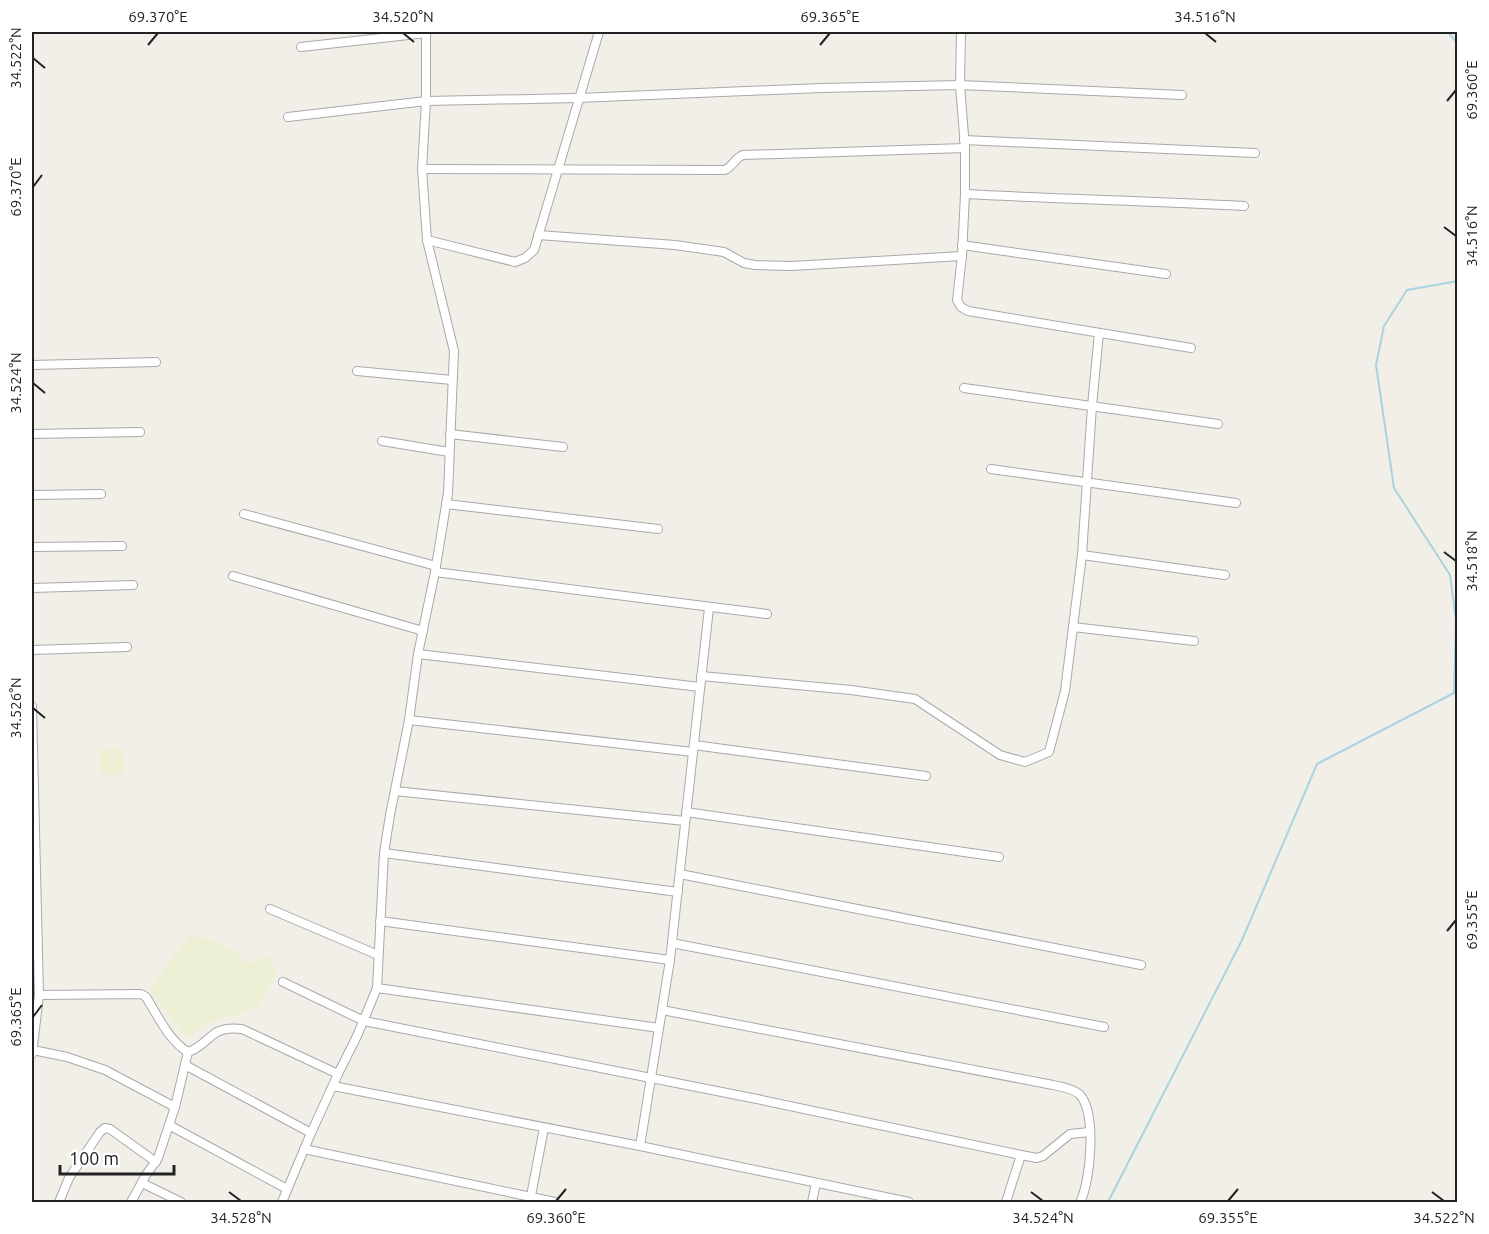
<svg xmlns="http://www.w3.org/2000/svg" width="1489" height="1234" font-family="Ubuntu,sans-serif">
	<rect width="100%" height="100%" fill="#f2efe9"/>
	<g fill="#eef0d5">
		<path d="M123,748L125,775L101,774L98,750Z"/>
		<path d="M189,936L214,939L234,950L248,964L268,955L277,975L259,1006L230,1017L205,1024L187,1039L149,989Z"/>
	</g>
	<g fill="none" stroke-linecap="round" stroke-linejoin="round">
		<g stroke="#aad3df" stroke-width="2">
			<path d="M1448,32L1458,44"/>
			<path d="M1108,1202L1242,940L1317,764L1454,693L1456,620L1450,575L1394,488L1376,365L1384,326L1407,290L1458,281"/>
		</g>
		<g stroke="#a9a9a9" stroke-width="10">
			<g id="minor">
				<path d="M961,32L960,85L965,148V194L962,256L957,300L961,307L968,311L1191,348"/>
				<path d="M301,47L426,33"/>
				<path d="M288,117L426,101L578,98L821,88L960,85L1182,95"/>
				<path d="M964,140L1255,153"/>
				<path d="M422,169L725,170C733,166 735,158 743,155L965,148"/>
				<path d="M965,194C1058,199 1151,201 1244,206"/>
				<path d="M538,235L675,245L724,252L744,263L755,265L792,266L962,256"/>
				<path d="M427,240L515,262L525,258L534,250L599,32"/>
				<path d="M962,245L1166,274"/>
				<path d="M32,365L156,362"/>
				<path d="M357,371L452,380"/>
				<path d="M964,388L1218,424"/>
				<path d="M32,434L140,432"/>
				<path d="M450,434L563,447"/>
				<path d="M382,441L449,452"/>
				<path d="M991,469L1236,503"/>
				<path d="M32,495L101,494"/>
				<path d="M446,504L658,529"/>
				<path d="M244,514L436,566"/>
				<path d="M32,547L122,546"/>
				<path d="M1082,555L1225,575"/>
				<path d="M435,572L767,614"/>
				<path d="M233,576L423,631"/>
				<path d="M32,588L133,585"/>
				<path d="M1073,627L1194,641"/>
				<path d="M32,650L127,647"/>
				<path d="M418,654L700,687"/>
				<path d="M701,676L851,690L915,699L1000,755L1025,762L1049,752L1065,691L1082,555L1092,406L1099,333"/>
				<path d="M32,706L39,995L32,1054"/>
				<path d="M409,720L693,752"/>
				<path d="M694,745L926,776"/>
				<path d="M395,791L685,821"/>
				<path d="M686,812L999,857"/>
				<path d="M384,853L678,892"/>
				<path d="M680,874L1141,965"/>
				<path d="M270,909L378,955"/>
				<path d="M380,921L670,960"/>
				<path d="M672,943L1104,1027"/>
				<path d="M283,982L364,1021L757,1099L1021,1155L1037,1158L1043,1156L1070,1134L1090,1132"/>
				<path d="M377,988L659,1028"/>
				<path d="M39,995L141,994L146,997C158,1016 169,1041 188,1052C200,1049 207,1038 217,1032C225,1028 234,1028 242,1029L338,1074"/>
				<path d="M662,1010L1053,1085C1061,1087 1072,1088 1079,1094C1097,1110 1091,1182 1080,1202"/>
				<path d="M33,1050L67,1057L105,1070L175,1107"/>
				<path d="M185,1065L311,1133"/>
				<path d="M333,1086L640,1146L909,1202"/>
				<path d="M169,1125L287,1189"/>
				<path d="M640,1146L670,960L709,608"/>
				<path d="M304,1149L555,1202"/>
				<path d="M142,1183L181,1202"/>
				<path d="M530,1201L544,1128"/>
				<path d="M59,1202L69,1178L100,1132L105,1128L110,1129L156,1162"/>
				<path d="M131,1202L146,1175L158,1158L175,1107L188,1052"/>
				<path d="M282,1202L311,1133L338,1074L357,1036L377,988L384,853L390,815L409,720L418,654L435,572L448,493L454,351L427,240L422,169L426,101V32"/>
				<path d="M812,1202L816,1183"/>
				<path d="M1006,1202L1021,1155"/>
			</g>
		</g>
		<use href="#minor" stroke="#fff" stroke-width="8"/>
	</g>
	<path fill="none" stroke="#222" stroke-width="2" d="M403,33L414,42M1205,33L1216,42M148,45L158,33M820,45L830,33M33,58L45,68M1447,101L1456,90M33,187L42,175M1444,227L1456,236M33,383L45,393M1444,552L1456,561M33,708L45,718M1447,931L1456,920M33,1017L42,1005M229,1192L241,1201M1031,1192L1043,1201M1432,1192L1444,1201M556,1201L566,1189M1228,1201L1238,1189"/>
	<rect width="1489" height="1234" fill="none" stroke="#ffffff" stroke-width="66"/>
	<path d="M60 1165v9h114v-9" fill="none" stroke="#222222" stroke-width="3"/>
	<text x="69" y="1165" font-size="18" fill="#222222" stroke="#ffffff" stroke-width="4.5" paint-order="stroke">100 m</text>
	<rect x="33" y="33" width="1423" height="1168" fill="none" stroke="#222" stroke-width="2"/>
	<g font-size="15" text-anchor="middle" fill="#222">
		<text x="158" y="22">69.370°E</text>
		<text x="403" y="22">34.520°N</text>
		<text x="830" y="22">69.365°E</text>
		<text x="1205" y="22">34.516°N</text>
		<text transform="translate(16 58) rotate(-90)" y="5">34.522°N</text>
		<text transform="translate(1472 90) rotate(-90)" y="5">69.360°E</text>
		<text transform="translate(16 187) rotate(-90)" y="5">69.370°E</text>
		<text transform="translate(1472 236) rotate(-90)" y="5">34.516°N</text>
		<text transform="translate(16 383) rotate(-90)" y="5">34.524°N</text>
		<text transform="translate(1472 561) rotate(-90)" y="5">34.518°N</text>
		<text transform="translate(16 708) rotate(-90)" y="5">34.526°N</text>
		<text transform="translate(1472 920) rotate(-90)" y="5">69.355°E</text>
		<text transform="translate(16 1017) rotate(-90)" y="5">69.365°E</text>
		<text x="241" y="1223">34.528°N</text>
		<text x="556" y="1223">69.360°E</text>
		<text x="1043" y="1223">34.524°N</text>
		<text x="1228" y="1223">69.355°E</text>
		<text x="1444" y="1223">34.522°N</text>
	</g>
</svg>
